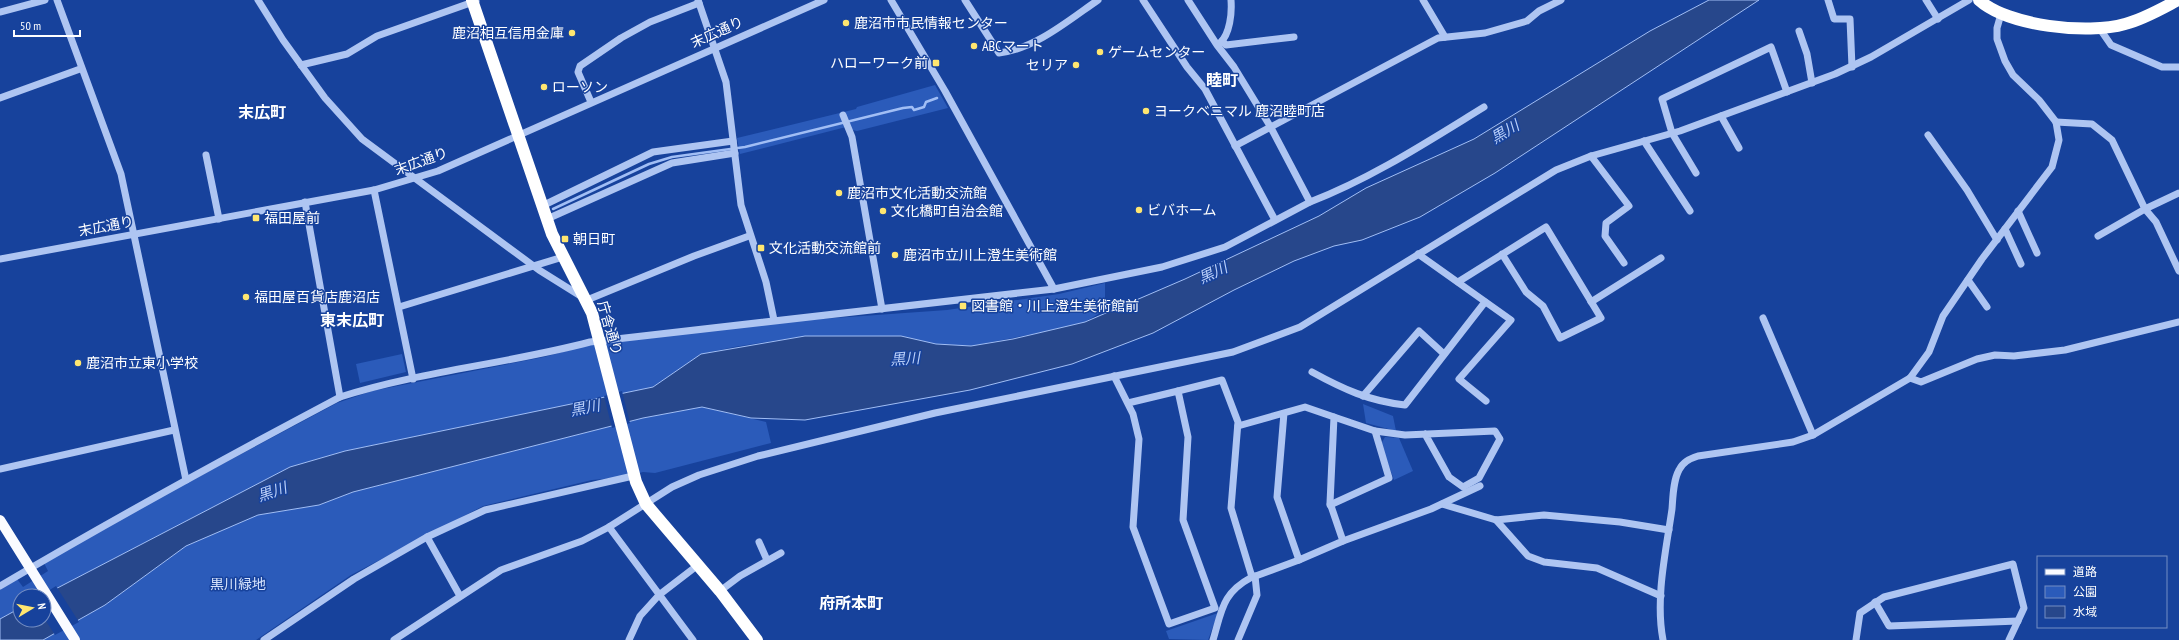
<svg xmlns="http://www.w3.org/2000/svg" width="2179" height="640" font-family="'PT Sans Narrow','Noto Sans JP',sans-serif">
	<rect width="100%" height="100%" fill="#17429c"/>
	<g fill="#2b5bba">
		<path d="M935,85L948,108L857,131L852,130L850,126L740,154L737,138L856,109L857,107Z"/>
		<path d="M1105,283V308L1103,311L1085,322L1054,330L971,346L936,344L901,336H805L734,347L701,354L653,387L345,451L290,467L42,596H20V608L0,619V590L17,579L23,587L48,571L44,563L153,501L337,403L372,391L544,357L585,346L610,342L778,322L947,310L1059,294Z"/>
		<path d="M402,354L406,372L360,383L356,364Z"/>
		<path d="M1363,404L1393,416L1396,431L1366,423Z"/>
		<path d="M702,407L766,422L771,443L655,473L643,472L624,477L592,480L483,506L351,575L256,640H43L105,605L186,546L258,515L319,505L353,492L643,418Z"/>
		<path d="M1385,437L1399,438L1413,471L1394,480L1381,444Z"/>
		<path d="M1218,613L1208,640L1169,639L1166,631Z"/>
	</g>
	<path fill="#27478b" stroke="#a1bef5" d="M1709,0H1759L1495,173L1420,217L1362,240L1334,246L1294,261L1234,290L1153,333L1072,364L970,390L805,420L751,418L702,407L643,418L353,492L319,505L258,515L186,546L105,605L43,640H0V619L20,608V620H44V596H42L290,467L345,451L653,387L701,354L805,336H901L936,344L971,346L1013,339L1085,322L1185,279L1319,216L1366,188L1474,139L1650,31Z"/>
	<g fill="#17429c">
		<path d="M622,391L630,423L612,428L604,396Z"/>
		<path d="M56,586L79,622L55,635L44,618V596H40Z"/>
	</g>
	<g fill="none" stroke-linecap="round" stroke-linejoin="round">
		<path stroke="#a1bef5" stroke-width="2.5" d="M553,209L649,164L672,157L745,147L903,108L912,107L914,110L924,107L926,102L937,98"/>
		<g stroke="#aec5f2" stroke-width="7">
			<path d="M57,0L121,174L186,480"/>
			<path d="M258,0L283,40L325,98L362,139L539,270L587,300L694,256L749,236"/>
			<path d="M698,0L726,82L741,205L766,282L774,320"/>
			<path d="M891,0L945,91L1054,289"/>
			<path d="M965,0L999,53C1035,49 1069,20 1098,0"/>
			<path d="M1143,0L1187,67L1205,89L1275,220"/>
			<path d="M1423,0L1445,37"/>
			<path d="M1828,0L1834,19H1850L1852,67"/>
			<path d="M1926,0L1938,19"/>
			<path d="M0,12L45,0"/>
			<path d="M2100,29L2111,45L2162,67H2179"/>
			<path d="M1799,31L1807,54L1812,83"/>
			<path d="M1222,41L1226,45L1294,37"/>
			<path d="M1220,43C1230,34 1232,13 1231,0"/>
			<path d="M301,65L347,54L377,36L476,1"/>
			<path d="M0,98L80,69"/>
			<path d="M591,102L578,72L580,66L621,38L650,22L699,3"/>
			<path d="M843,115L852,137L882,309"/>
			<path d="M1721,116L1739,148"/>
			<path d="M2056,122L2092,124L2112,140L2145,209L2156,222L2179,271"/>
			<path d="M1928,135L1967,190L1997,240"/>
			<path d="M1644,141L1690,211"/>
			<path d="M1235,146L1438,38L1485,33L1527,21L1539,11L1561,0"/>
			<path d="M206,155L219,219"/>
			<path d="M1591,156L1629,206L1606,223L1605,236L1624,263"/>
			<path d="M1696,173L1672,133L1662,99L1771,47L1787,92"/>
			<path d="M374,190L413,379"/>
			<path d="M305,202L340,397"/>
			<path d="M1310,202C1372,178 1427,142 1484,107"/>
			<path d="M542,206L653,152L733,141"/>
			<path d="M2018,211L2037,253"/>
			<path d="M547,219L672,163L735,153"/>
			<path d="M2005,229L2021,264"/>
			<path d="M2098,236L2145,209L2179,193"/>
			<path d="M1418,254L1511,320L1459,379L1486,401"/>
			<path d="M0,259L374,190L438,171L824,0"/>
			<path d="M1968,280L1987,307"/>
			<path d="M1458,282L1546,227L1601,318L1560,338L1543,306L1526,292L1502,254"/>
			<path d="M1591,302L1661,258"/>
			<path d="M399,307L563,257"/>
			<path d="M1763,318L1813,435"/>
			<path d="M1312,372C1343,389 1369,401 1405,405L1485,302"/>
			<path d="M1114,376L1133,414L1139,439L1133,527L1169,624L1215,608L1183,520L1188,437L1178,391L1128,403"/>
			<path d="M1910,378L1921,382L1977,359L1995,355L2014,356L2065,350L2179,322"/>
			<path d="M1178,391L1222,380L1238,422L1231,508L1252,577C1222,593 1222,610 1213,640"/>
			<path d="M1363,396L1419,331L1444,354"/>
			<path d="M1238,426L1305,407L1334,417L1330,503L1343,541L1299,560L1277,497L1284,413"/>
			<path d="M1375,431L1405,435L1495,431L1500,439L1479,478L1463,487L1449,477L1425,434"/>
			<path d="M0,469L174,430"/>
			<path d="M1442,504L1496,520L1544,515L1620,522L1669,530"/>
			<path d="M1330,505L1389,478L1375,431L1334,417"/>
			<path d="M1496,520L1528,556L1544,562L1597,568L1661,596"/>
			<path d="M609,527L693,640"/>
			<path d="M427,537L460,596"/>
			<path d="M1343,541L1431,509L1480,486"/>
			<path d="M759,542L767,560"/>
			<path d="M1253,577L1299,560"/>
			<path d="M0,586C112,520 225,458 340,397C421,371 507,364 590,342L1054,289L1162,267L1225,247L1310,202L1270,126L1234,67L1217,45L1188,0"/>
			<path d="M720,591L740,576L781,553"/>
			<path d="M1875,602L1889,626L2018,621"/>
			<path d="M264,640L354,579L427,537L485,510L633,476"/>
			<path d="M394,640L501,570L582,541L609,527L672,487L699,475L758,456L935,413L1233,352L1300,327L1556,170L1591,156L1680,131L1835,74L1871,57L1969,0"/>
			<path d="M629,640L640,616L659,595L698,565"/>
			<path d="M1238,640L1257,595L1255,576"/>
			<path d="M1663,640C1655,598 1666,551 1672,509C1673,497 1673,481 1679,470C1683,462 1689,459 1698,456L1793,442L1813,435L1910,378L1929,352L1943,316L1982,259L2052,167L2059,140L2056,122L2039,100L2013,75L2005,61L1997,39V28L2001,14"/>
			<path d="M1856,640L1860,613L1884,597L2013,564L2024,608L2009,640"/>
		</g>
		<path stroke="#fafbff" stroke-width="10" d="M0,520L75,640"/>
		<g stroke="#fff" stroke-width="12">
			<path d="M472,0L552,234L592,313L636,482L646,504L720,591L757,640"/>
			<path d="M1979,0C2008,26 2088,35 2125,24C2144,19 2161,9 2178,0"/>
		</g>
	</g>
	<g fill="#ffe670" stroke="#17429c" stroke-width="1.5">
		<circle cx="846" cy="23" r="4"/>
		<circle cx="572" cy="33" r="4"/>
		<circle cx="974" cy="46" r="4"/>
		<circle cx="1100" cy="52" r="4"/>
		<rect x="932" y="59" width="8" height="8" rx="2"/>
		<circle cx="1076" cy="65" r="4"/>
		<circle cx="544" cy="87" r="4"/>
		<circle cx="1146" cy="111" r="4"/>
		<circle cx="839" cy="193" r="4"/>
		<circle cx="1139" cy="210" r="4"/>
		<circle cx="883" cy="211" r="4"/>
		<rect x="252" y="214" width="8" height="8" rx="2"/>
		<rect x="561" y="235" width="8" height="8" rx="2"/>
		<rect x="757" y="244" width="8" height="8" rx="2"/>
		<circle cx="895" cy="255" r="4"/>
		<circle cx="246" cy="297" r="4"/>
		<rect x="959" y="302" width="8" height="8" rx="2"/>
		<circle cx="78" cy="363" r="4"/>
	</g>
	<g text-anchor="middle" stroke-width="3" stroke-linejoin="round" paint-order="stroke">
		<g font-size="14" fill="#fff" stroke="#17429c" text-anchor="start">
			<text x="854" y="28">鹿沼市市民情報センター</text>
			<text x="564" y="38" text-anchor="end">鹿沼相互信用金庫</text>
			<text x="982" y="51">ABCマート</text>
			<text x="1108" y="57">ゲームセンター</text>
			<text x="928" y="68" text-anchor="end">ハローワーク前</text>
			<text x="1068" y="70" text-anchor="end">セリア</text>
			<text x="552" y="92">ローソン</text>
			<text x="1154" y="116">ヨークベニマル 鹿沼睦町店</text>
			<text x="847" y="198">鹿沼市文化活動交流館</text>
			<text x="1147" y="215">ビバホーム</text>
			<text x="891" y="216">文化橋町自治会館</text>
			<text x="264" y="223">福田屋前</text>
			<text x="573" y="244">朝日町</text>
			<text x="769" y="253">文化活動交流館前</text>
			<text x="903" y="260">鹿沼市立川上澄生美術館</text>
			<text x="254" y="302">福田屋百貨店鹿沼店</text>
			<text x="971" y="311">図書館・川上澄生美術館前</text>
			<text x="86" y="368">鹿沼市立東小学校</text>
		</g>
		<g font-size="14" fill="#fff" stroke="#17429c">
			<text transform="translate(717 32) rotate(-24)" y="5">末広通り</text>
			<text transform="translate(421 161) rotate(-20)" y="5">末広通り</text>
			<text transform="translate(106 226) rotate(-11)" y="5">末広通り</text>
			<text transform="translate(610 328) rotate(74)" y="5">庁舎通り</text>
		</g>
		<g font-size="14" fill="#d6e3fc" stroke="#17429c">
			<text x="238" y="589">黒川緑地</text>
		</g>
		<g font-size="15" font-style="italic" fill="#bbd0f9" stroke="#17429c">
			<text transform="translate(1505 132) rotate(-31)" y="5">黒川</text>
			<text transform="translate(1213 273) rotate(-25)" y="5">黒川</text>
			<text transform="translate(905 359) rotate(-4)" y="5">黒川</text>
			<text transform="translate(585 408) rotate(-11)" y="5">黒川</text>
			<text transform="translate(272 492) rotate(-19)" y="5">黒川</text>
		</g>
		<g font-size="16" font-weight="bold" fill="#fff" stroke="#17429c">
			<text x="1222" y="86">睦町</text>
			<text x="262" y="118">末広町</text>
			<text x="352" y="326">東末広町</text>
			<text x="851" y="609">府所本町</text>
		</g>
	</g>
	<rect x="2037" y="556" width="130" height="72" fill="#17429c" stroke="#748ec4"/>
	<rect x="2045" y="569" width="20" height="6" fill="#fafbff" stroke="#748ec4"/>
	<text x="2073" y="576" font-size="12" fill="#ffffff">道路</text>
	<rect x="2045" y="586" width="20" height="12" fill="#2b5bba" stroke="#748ec4"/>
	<text x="2073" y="596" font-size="12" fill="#ffffff">公園</text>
	<rect x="2045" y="606" width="20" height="12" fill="#27478b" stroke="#748ec4"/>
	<text x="2073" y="616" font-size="12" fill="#ffffff">水域</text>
	<g transform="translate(32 608) rotate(80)"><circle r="19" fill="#17429c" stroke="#748ec4"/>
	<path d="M0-3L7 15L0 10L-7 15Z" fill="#ffe670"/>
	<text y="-6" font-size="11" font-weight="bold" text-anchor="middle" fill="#ffffff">N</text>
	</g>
	<path d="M14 30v6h66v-6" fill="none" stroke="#ffffff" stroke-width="2"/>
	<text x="20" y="30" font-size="12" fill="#ffffff" stroke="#17429c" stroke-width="3" paint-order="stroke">50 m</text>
</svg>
